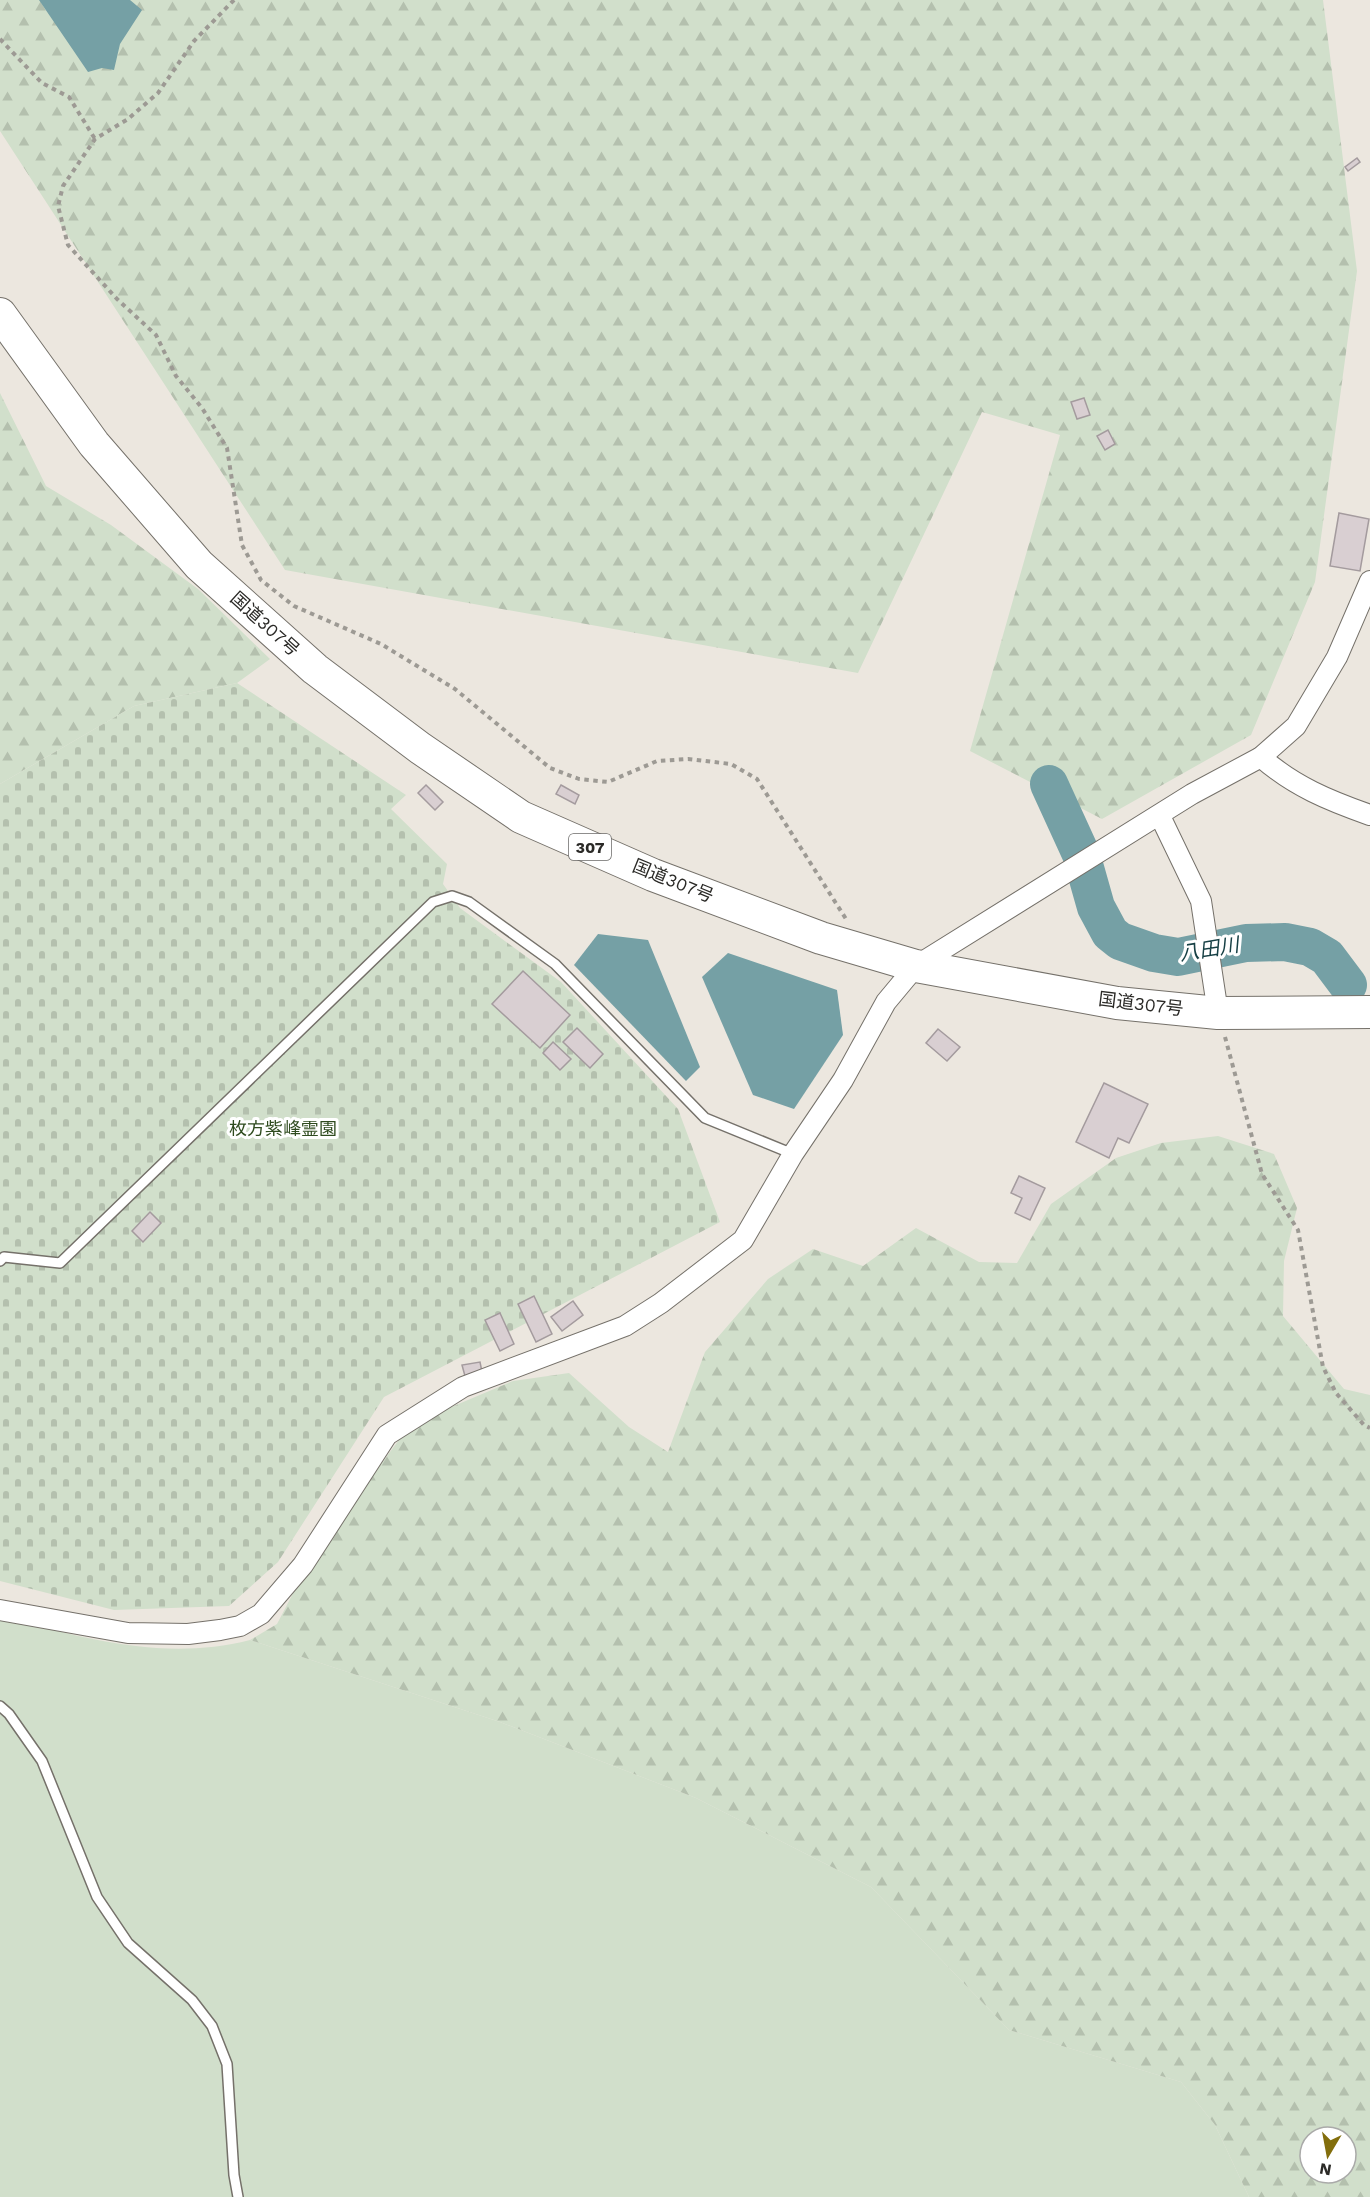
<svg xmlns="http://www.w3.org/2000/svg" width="1370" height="2197" font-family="'Work Sans','Noto Sans JP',sans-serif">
	<defs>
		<pattern id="forest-firs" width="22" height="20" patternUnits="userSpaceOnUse" patternTransform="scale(1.5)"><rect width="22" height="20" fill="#d1dfcb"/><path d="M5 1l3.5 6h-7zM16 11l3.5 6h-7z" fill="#b4c0ae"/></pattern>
		<pattern id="cemetery-stones" width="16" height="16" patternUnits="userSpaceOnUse" patternTransform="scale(1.5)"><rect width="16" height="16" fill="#d1dfcb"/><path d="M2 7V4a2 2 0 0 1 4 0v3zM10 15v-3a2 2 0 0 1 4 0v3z" fill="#b4c0ae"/></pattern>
	</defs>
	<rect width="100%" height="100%" fill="#ece7df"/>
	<path fill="#d1dfcb" d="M0,1616C83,1638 164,1662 250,1640L500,1722L696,1798L871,1887L1009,2030L1181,2082L1215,2125L1249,2197H0Z"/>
	<g fill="url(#forest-firs)" fill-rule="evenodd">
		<path d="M0,0H1323L1357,271L1315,582L1251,735L1102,819L970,751L1060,435L982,412L858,673L285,570L0,131Z"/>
		<path d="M0,393L46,486L111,525L198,589L270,659L237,683L134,706L0,784Z"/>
		<path d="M1218,1136L1274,1154L1297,1208L1284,1261L1283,1316L1344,1389L1370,1395V2197H1249L1215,2125L1181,2082L1009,2030L871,1887L696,1798L500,1722L250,1640L277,1624L314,1553L411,1424L513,1381L569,1373L629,1427L668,1452L705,1352L768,1279L813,1249L863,1266L916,1228L979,1262L1017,1263L1051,1204L1116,1158L1161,1143ZM1310,2137H1346V2173H1310Z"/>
	</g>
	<path fill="url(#cemetery-stones)" d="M237,683L406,795L391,809L447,864L443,884L460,908L561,982L678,1109L720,1222L384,1397L278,1562L229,1606L114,1610L0,1581V784L134,706Z"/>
	<g fill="#75a0a5">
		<path d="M39,0H130L142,10L120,44L114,70L102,68L88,72Z"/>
		<path d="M598,934L648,940L700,1067L686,1081L574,965Z"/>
		<path d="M728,953L837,990L843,1035L794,1109L753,1095L702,977Z"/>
	</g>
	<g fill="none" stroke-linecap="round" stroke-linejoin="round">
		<path stroke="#75a0a5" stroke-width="38" d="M1049,784L1081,854L1096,907L1110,933L1120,941L1154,953L1178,957L1246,943L1285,942L1310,947L1327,957L1348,985"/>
	</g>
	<g fill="#d9cfd2" stroke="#a49b9e" stroke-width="1.5">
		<path d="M1357,158L1360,162L1348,171L1345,167Z"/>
		<path d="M1084,398L1090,415L1077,419L1071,402Z"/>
		<path d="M1108,430L1115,444L1105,450L1097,436Z"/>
		<path d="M1339,513L1369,519L1360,571L1330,566Z"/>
		<path d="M426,785L443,802L435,810L418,793Z"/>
		<path d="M561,785L579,795L575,804L556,794Z"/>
		<path d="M523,971L570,1015L540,1048L492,1004Z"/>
		<path d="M577,1028L603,1054L590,1068L563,1042Z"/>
		<path d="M938,1029L960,1047L947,1061L926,1043Z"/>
		<path d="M553,1042L571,1059L560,1070L543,1053Z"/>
		<path d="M1104,1083L1148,1104L1129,1143L1118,1138L1109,1158L1076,1142Z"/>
		<path d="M1019,1176L1045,1188L1030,1220L1015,1213L1022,1198L1011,1193Z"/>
		<path d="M150,1212L161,1223L143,1242L132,1231Z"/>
		<path d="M534,1296L552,1334L536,1342L518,1304Z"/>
		<path d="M573,1301L583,1315L562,1331L551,1317Z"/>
		<path d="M500,1313L514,1344L500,1351L485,1320Z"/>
		<path d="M480,1362L482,1372L465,1376L462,1365Z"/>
	</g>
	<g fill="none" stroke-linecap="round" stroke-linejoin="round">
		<g stroke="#75716a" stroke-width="12">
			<g id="service">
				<path d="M0,1261L4,1257L60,1263L433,902L452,896L469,902L555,964L705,1118L793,1154"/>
				<path d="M0,1706L9,1714L42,1761L97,1897L128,1943L192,2000L212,2026L227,2064L234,2175L238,2197"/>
			</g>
		</g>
		<g stroke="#75716a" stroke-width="22">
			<g id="minor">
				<path d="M1261,757C1293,786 1330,801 1370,815"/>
				<path d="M1160,816L1201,901L1218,1013"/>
				<path d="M0,1610L128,1633L188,1634L220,1630L240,1626L261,1614L303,1565L387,1435L463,1387L625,1326L661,1303L743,1240L793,1154L843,1080L886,1002L916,966L1192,794L1261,757L1296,726L1337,657L1370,581"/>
			</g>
		</g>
		<g stroke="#75716a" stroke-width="34">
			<path id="trunk" d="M0,314L94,444L199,565L315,669L420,748L521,817L653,875L821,938L916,966L1117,1003L1218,1013L1370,1012"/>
		</g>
		<g stroke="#9d9a94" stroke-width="4" stroke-dasharray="4.5 4.5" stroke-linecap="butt">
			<path d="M234,0L194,41L158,93L128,119L95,139L63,186L58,206L68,245L117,299L156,335L176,376L202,408L227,448L242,545L261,580L294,606L381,644L455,689L550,768L579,779L608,782L657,761L688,759L731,764L757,779L846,919"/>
			<path d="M0,39L42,83L69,97L95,139"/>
			<path d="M1225,1037L1262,1174L1298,1230L1323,1367L1336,1393L1364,1425L1370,1428"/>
		</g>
		<use href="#service" stroke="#fff" stroke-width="9"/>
		<use href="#minor" stroke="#fff" stroke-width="20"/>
		<use href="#trunk" stroke="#fff" stroke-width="32"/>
	</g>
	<g text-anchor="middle" stroke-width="6" stroke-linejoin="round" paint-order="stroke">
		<rect fill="#fff" stroke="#6b6a68" stroke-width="1.5" x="569" y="834" width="42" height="26" rx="4.5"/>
		<g font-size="16" font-weight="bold" fill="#2b2a27">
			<text x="590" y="853">307</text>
		</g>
		<g font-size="18" fill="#2b2a27" stroke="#fff">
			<text transform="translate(265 624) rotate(42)" y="6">国道307号</text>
			<text transform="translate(673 881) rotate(22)" y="6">国道307号</text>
			<text transform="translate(1141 1004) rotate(7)" y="6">国道307号</text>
		</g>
		<g font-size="18" fill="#2f4b1f" stroke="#fff">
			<text x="283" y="1135">枚方紫峰霊園</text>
		</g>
		<g font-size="20" font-style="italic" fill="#174045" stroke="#fff">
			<text transform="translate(1209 949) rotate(-9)" y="7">八田川</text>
		</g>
	</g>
	<g transform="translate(1328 2155) rotate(190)"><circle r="28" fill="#ffffff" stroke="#aaaaa9" stroke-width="1.5"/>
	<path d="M0-4.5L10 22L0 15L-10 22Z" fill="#836e0c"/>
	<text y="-9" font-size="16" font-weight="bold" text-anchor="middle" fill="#2b2a27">N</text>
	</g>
</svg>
